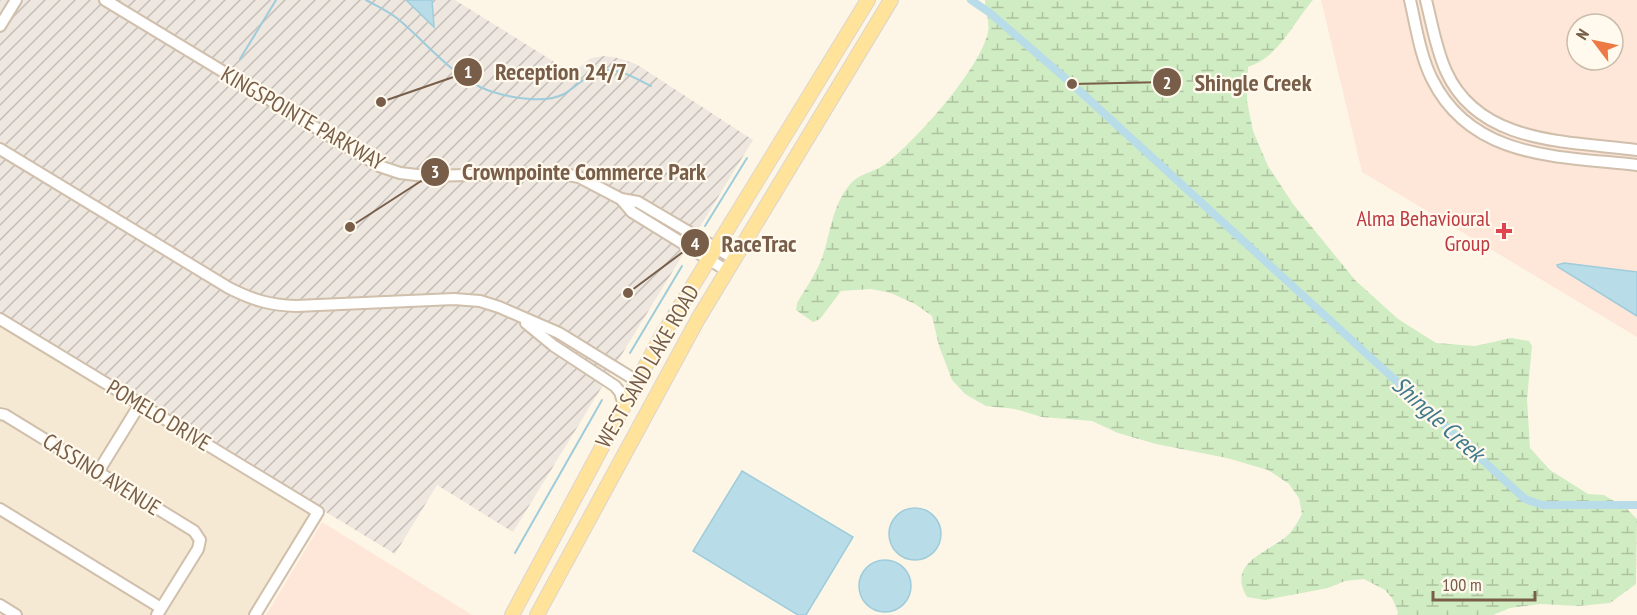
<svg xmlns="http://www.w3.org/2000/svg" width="1637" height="615" font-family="'PT Sans Narrow',sans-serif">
	<defs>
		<pattern id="industrial-furrows" width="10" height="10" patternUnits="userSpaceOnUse" patternTransform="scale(1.5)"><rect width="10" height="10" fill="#ede7e0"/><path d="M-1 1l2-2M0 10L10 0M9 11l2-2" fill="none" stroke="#c5beb8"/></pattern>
		<pattern id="wetland-marsh" width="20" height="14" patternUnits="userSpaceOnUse" patternTransform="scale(1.5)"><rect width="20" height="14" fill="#d0ecc3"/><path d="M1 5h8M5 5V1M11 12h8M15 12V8" fill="none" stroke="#aec2a0"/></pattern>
	</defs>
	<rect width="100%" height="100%" fill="#fdf6e6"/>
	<path fill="#f5e9d4" d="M0,314L320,509L255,615H0Z"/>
	<g fill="#fee7d9" fill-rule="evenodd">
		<path d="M1321,0H1637V337L1362,172ZM1577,24H1613V60H1577Z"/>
		<path d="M322,522L472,615H266Z"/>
	</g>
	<path fill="url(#industrial-furrows)" d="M0,0H455L572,73L591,58L604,56L618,58L636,64L753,140L513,532L437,485L395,554L0,314Z"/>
	<path fill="url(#wetland-marsh)" d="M985,0H1313C1292,24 1280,56 1248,67L1247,101L1253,131L1268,166L1293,204L1355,280L1398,319L1436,343L1475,346L1511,338L1529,341L1532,346L1527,399L1530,448L1550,470L1588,494L1604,495L1627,509L1637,519L1636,584L1610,603L1578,606L1540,604L1510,608L1493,615H1397L1398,612L1392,598L1385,590L1364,579L1345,581L1328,588L1265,600L1247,597C1226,562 1269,553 1289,534C1294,529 1298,521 1302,514L1299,498L1289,484L1268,470L1227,458L1156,444L1118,433L1092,421L1042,417L1015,409L986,406L965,394L952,380L939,346L932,316L915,304L891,293L871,289L841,291L820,319L813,322L796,310L797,303C805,289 816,274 822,258C831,232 832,204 852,182C861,173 878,171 888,162C918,138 980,69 988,32C990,22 985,10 985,0Z"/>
	<g fill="#b9dde8" stroke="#9eccdb" stroke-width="1.5">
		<path d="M406,0H432L434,27Z"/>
		<path d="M1564,263L1637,272V316L1558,267L1557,265Z"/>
		<path d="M742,471L853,537L806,615H798L693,551Z"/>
		<circle cx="915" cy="534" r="26"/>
		<circle cx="885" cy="586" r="26"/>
	</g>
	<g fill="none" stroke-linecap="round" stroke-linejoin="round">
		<g stroke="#9eccdb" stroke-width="2">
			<path d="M366,0C377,6 388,11 398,19C431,46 457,84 500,94C519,99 547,103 564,94C578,86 590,70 608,70C623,70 638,80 651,86"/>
			<path d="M240,59L276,0"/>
			<path d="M705,226L747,158"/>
			<path d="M630,353L682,266"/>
			<path d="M515,553L602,400"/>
		</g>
		<path stroke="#b9dde8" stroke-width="8" d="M971,0L990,13L1072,84L1525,499L1542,505H1637"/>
		<g stroke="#d0bfab" stroke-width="14">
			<g id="minor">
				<path d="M105,0L379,166L400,173L425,176L558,173L579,177L621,199L638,202L733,258"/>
				<path d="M1410,0C1416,26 1420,55 1432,79C1472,160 1560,156 1637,165"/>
				<path d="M1426,0C1432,24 1436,49 1446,71C1479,145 1569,141 1637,150"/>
				<path d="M0,26L16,0"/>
				<path d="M0,149L229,288C253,300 269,305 296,306L454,299L480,301L499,307L559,333L637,381"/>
				<path d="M621,199L632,212L726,270"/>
				<path d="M0,319L318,512L255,615"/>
				<path d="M526,323L554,346L615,386L620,392L624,405"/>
				<path d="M0,414L5,415L194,531L200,540L198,549L157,615"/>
				<path d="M98,472L140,404"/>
				<path d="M0,509L161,608"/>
				<path d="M0,605L16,615"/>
			</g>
		</g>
		<g stroke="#dcd5d0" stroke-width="16">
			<g id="major">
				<path d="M512,615L660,339L868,0"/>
				<path d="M537,615L698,319L891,0"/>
			</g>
		</g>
		<use href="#minor" stroke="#fff" stroke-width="10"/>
		<use href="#major" stroke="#ffe39b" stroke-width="14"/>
	</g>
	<path fill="#e0444e" stroke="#fffaed" stroke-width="2" d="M1501 222h6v6h6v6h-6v6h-6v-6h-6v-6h6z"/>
	<g text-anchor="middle" stroke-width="4.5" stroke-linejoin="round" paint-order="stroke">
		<g font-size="22" fill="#785e49" stroke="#fffaed">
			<text transform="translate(303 118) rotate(30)" y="8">KINGSPOINTE PARKWAY</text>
			<text transform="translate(647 366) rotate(-60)" y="8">WEST SAND LAKE ROAD</text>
			<text transform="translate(159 415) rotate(31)" y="8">POMELO DRIVE</text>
			<text transform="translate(102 474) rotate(32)" y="8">CASSINO AVENUE</text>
		</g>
		<g font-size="22" fill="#be3a42" stroke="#fffaed" text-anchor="end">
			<text x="1490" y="226">Alma Behavioural<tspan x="1490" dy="25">Group</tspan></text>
		</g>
		<g font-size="24" font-style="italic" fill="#417a8d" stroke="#fffaed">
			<text transform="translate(1438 419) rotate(42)" y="8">Shingle Creek</text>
		</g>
	</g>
	<path fill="none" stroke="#785e49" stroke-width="2" d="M381 102L468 72M1072 84L1167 82M350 227L435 172M628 293L695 243"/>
	<g fill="#785e49" stroke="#fffaed" stroke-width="2">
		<circle cx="381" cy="102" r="6"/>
		<circle cx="1072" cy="84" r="6"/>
		<circle cx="350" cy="227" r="6"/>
		<circle cx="628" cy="293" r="6"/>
		<circle cx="468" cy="72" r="15"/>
		<circle cx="1167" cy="82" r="15"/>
		<circle cx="435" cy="172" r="15"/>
		<circle cx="695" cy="243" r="15"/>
	</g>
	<g font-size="18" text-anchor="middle" font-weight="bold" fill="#fff">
		<text x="468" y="78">1</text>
		<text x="1167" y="89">2</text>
		<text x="435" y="178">3</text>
		<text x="695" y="250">4</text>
	</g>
	<g font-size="24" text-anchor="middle" font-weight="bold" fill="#785e49" stroke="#fffaed" stroke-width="4.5" stroke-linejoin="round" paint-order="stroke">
		<text x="561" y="80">Reception 24/7</text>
		<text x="1253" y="91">Shingle Creek</text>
		<text x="584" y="180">Crownpointe Commerce Park</text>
		<text x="759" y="252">RaceTrac</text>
	</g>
	<g transform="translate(1595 42) rotate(302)"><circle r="28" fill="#fffaed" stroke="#c9bcab" stroke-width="1.5"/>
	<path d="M0-4.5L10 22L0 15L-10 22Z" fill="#ed7945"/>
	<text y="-9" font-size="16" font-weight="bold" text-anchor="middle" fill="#785e49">N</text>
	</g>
	<path d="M1433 591v9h102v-9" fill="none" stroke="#785e49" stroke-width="3"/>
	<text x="1442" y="591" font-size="18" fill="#785e49" stroke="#fffaed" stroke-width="4.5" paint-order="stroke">100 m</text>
</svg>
